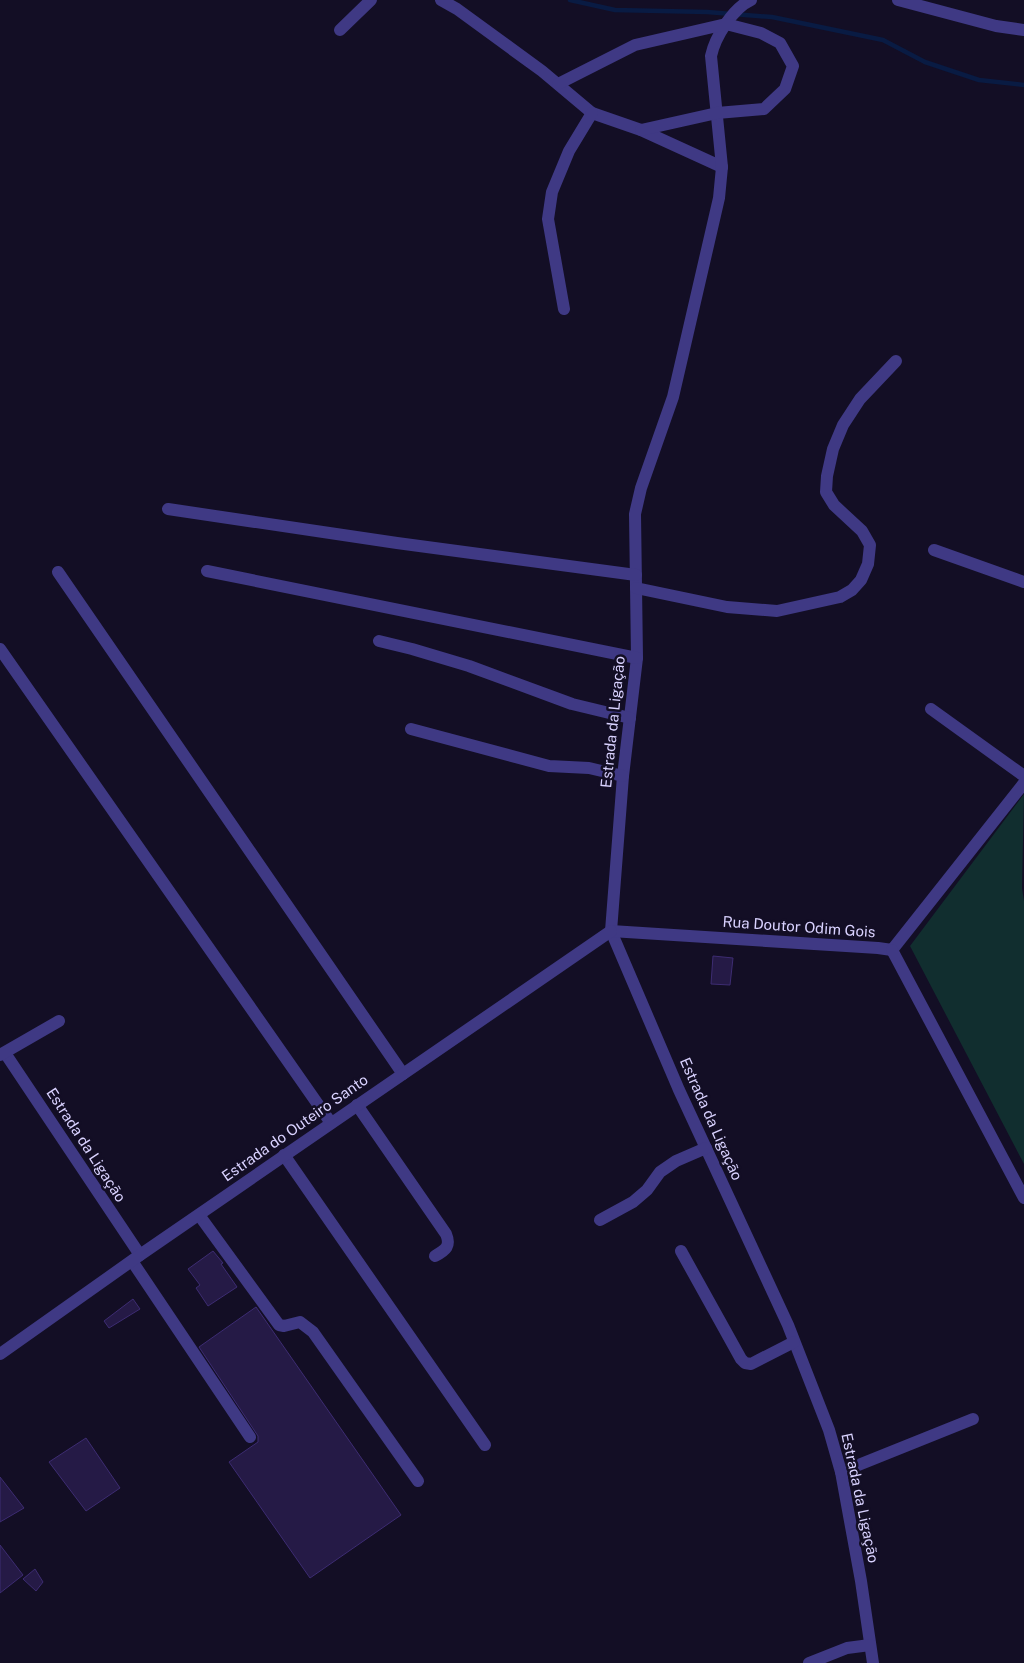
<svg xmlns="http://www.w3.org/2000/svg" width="1024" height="1663" font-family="'Public Sans',sans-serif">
	<rect width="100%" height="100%" fill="#130e25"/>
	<path fill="#112e2f" d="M1024,794L1022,888L1024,901V1164L910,946Z"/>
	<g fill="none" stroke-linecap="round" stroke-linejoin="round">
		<path stroke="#091b43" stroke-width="4.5" d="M570,0L615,10L707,12L772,17L883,40L925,62L979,80L1024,85"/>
	</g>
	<g fill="#251a46" stroke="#3d2c72">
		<path d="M713,956L733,958L730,985L711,984Z"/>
		<path d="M213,1251L223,1263L221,1264L237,1287L208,1306L196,1288L200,1285L188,1269Z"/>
		<path d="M133,1299L140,1309L109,1328L104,1321Z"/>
		<path d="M256,1307L401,1515L310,1578L229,1462L258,1442V1436L199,1347Z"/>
		<path d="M86,1438L120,1488L86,1511L49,1462Z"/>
		<path d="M0,1477L24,1508L0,1522Z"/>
		<path d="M0,1545L23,1575L0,1593Z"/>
		<path d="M35,1569L43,1582L36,1591L23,1579Z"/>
	</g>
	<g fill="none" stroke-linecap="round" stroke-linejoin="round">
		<g stroke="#3f3984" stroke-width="12">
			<path d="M441,0L457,9L542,71L592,113L641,130L722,167"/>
			<path d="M751,0C733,8 715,37 711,56L722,167L719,198L673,397L641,488L635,514L637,658L623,776L611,931L679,1090L788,1325L829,1430L841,1472L861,1581L873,1663"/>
			<path d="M898,0L996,26L1024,30"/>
			<path d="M340,30L371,0"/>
			<path d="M558,84L635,45L726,24L761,33L780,43L793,66L785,89L764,109L717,113L641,130"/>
			<path d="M564,309L548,219L552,192L569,151L592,113"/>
			<path d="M168,509L397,543L636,575"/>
			<path d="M934,550L1024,582"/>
			<path d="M207,571L637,658"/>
			<path d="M58,572L403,1074"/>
			<path d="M636,588L727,607L777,611L840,597L852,590L861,580L868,564L870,545L862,531L834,505L826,492L827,476L833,449L843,425L860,399L896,361"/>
			<path d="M379,641L412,649L469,666L572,704L630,718"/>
			<path d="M0,649L331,1123"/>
			<path d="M931,709L1024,776"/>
			<path d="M411,729L549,766L589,768L623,776"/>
			<path d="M611,931L878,948L892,950L1024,783"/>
			<path d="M892,950L1024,1198"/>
			<path d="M5,1053L140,1255"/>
			<path d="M0,1055L59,1021"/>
			<path d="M357,1105L446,1234C451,1246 446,1250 435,1256"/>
			<path d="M284,1155L485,1445"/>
			<path d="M199,1215L279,1325L284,1326L300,1322L313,1332L418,1481"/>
			<path d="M600,1220L633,1202L647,1190L660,1172L676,1161L706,1148"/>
			<path d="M681,1251L741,1359L745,1363L751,1364L794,1342"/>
			<path d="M132,1261L250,1437"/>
			<path d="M0,1354L140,1255L611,931"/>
			<path d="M841,1472L973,1419"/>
			<path d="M809,1663L847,1648L870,1645"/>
		</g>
	</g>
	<g text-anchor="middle" stroke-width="5" stroke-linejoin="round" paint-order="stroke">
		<g font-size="15" fill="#d9d2ff" stroke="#130e25">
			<text transform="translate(613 722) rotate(-84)" y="5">Estrada da Ligação</text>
			<text transform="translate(799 927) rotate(4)" y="5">Rua Doutor Odim Gois</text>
			<text transform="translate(711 1119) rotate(66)" y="5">Estrada da Ligação</text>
			<text transform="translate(295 1128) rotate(-35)" y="5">Estrada do Outeiro Santo</text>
			<text transform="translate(86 1145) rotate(57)" y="5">Estrada da Ligação</text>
			<text transform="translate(860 1498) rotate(78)" y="5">Estrada da Ligação</text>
		</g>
	</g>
</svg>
